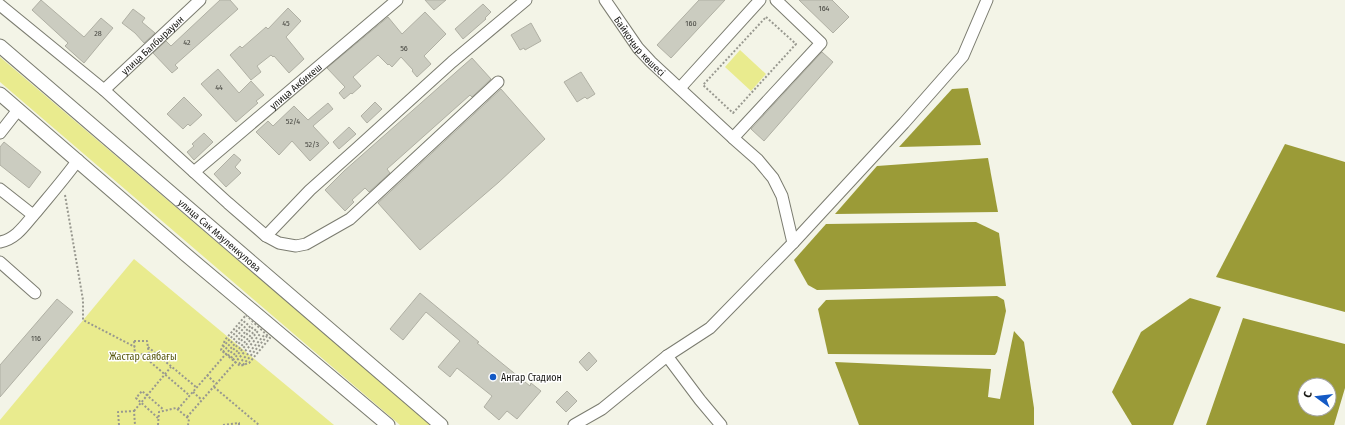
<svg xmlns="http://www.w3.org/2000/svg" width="1345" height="425" font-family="'Fira Sans Condensed',sans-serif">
	<rect width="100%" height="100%" fill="#f3f4e7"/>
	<g fill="#e9eb8e">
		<path d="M740,50L766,74L751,91L725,67Z"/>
		<path d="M0,57L431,425H400L0,82Z"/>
		<path d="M134,259L334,425H0V420Z"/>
	</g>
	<g fill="#9b9b37" fill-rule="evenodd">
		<path d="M968,88L981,145L899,147L952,89Z"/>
		<path d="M1285,144L1345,162V312L1216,277Z"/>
		<path d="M988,158L998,212L835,214L877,166Z"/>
		<path d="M976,222L999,233L1006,286L817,290L808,285L794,260L826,224Z"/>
		<path d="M997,296L1004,300L1006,311L997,352L995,355L828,354L818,309L826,300Z"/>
		<path d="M1190,298L1221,307L1173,425H1132L1112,392L1141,332Z"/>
		<path d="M1243,318L1345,344V388L1334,425H1206ZM1305,385H1329V409H1305Z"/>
		<path d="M1014,331L1024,342L1034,408V425H859L835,362L991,369L988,397L1000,399Z"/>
	</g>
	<g fill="#cbccc0" stroke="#b0b0a4">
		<path d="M41,0L84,37L101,18L113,28L84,63L65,46L68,43L32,10Z"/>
		<path d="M220,0H230L238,9L175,65L178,68L172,73L153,53L166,41L171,46Z"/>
		<path d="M425,0H446L434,10Z"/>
		<path d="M699,0H725L671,58L657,45Z"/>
		<path d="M799,0H832L849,17L833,33Z"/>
		<path d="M483,4L491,12L485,18L486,19L463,39L455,29Z"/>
		<path d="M288,8L301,21L286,37L304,59L289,73L274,56L273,57L271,55L257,66L261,72L251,80L230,55L240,46L242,48L266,27L268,29Z"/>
		<path d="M133,9L145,18L142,22L155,33L144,43L135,33L122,23Z"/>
		<path d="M425,12L446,34L424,56L431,64L417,77L412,71L413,70L401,57L392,67L389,64L388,65L378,55L353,77L361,86L352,94L351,93L344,99L339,93L345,87L327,68L388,17L402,34Z"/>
		<path d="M531,23L541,41L525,50L524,48L520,50L511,35Z"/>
		<path d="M822,52L833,62L764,141L751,129Z"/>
		<path d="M472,58L491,79L472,97L470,95L387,169L390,173L369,192L365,188L352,200L354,202L345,211L325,190L344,171Z"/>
		<path d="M218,69L239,93L251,81L264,95L256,101L258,103L236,122L201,84Z"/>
		<path d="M581,72L595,94L587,99L585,97L577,102L564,82Z"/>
		<path d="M501,89L545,139L499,182L420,250L378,203Z"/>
		<path d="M184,97L202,115L190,126L188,124L183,129L167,114Z"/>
		<path d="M375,102L382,109L367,123L361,116Z"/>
		<path d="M328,103L333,109L313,126L329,143L310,161L292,141L279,155L256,132L268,121L273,126L294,106L308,120Z"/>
		<path d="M349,127L356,134L339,149L333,142Z"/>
		<path d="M204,133L213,142L194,160L187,152L194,146L192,144Z"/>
		<path d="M4,142L41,172L29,188L0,165V147Z"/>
		<path d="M234,154L241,160L235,167L241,173L226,187L214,174Z"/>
		<path d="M420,293L479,342L477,343L530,386L531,383L541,391L517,419L507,411L499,420L484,407L492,396L457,368L450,377L438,367L460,341L426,312L403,340L390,329Z"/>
		<path d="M57,299L73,312L0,397V365Z"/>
		<path d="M589,352L597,361L587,371L579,362Z"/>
		<path d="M567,391L577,401L566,412L556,402Z"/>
	</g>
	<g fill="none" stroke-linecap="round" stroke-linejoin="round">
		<g stroke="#7b7c70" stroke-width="13">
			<g id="minor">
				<path id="s1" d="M605,0L638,48L651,62L733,138L758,160L773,178L782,196L793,243"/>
				<path d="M0,5L104,90L228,203L266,236L279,243L296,246L306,244L350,219L498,82"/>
				<path d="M680,88L760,0"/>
				<path id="s2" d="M104,90L200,0"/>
				<path d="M0,133L18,110"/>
				<path d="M733,138L821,43L776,0"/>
				<path id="s3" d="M194,172L397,0"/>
				<path d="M0,189L33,215"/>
				<path d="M266,236L310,190L356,149L452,62L526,0"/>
				<path d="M0,242C17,239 26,223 37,211C51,194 65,178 78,160"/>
				<path d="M0,262L35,293"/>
				<path d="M667,356L700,400L721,425"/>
				<path d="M574,425L602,409L667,356L710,328L793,243L904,123L963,56L987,0"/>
			</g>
		</g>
		<g stroke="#7b7c70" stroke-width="15">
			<g id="major">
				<path id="s4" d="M0,46L441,425"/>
				<path d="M0,94L185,254L388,425"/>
			</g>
		</g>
		<g stroke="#98988f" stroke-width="2" stroke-dasharray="2 2" stroke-linecap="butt">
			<path d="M766,17L796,44L733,113L703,85Z"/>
			<path d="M65,195L83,300V320L135,347"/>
			<path d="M246,315L270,338L249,363L240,366L221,350L225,340Z"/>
			<path d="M134,341H147L149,354L135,355Z"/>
			<path d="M148,347L196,387"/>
			<path d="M223,347L246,320"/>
			<path d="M223,352L249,322"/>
			<path d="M141,354L189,395"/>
			<path d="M228,356L253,327"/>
			<path d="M231,358L256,329"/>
			<path d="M233,360L258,331"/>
			<path d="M239,364L265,334"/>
			<path d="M243,365L267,336"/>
			<path d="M207,375L216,384"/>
			<path d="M214,387L259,425"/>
			<path d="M193,392L202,400"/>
			<path d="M178,409L252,324"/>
			<path d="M134,411L171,367"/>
			<path d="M187,417L261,333"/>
			<path d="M158,418L136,398L142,391L164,410"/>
			<path d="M119,425L118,412L134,411L135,425"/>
			<path d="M158,425L159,412L176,408L189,419L188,425"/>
			<path d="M223,425L239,423V425"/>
		</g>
		<use href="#minor" stroke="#fff" stroke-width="11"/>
		<use href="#major" stroke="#fff" stroke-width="13"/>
	</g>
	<circle fill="#145ac5" stroke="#fff" stroke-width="1.5" cx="493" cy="377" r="4"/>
	<g text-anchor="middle" stroke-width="3" stroke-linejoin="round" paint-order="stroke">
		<g font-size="8" fill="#464640">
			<text x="824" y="11">164</text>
			<text x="286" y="26">45</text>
			<text x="691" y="26">160</text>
			<text x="98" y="36">28</text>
			<text x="187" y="45">42</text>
			<text x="404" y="51">56</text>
			<text x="219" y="90">44</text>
			<text x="293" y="124">52/4</text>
			<text x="312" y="147">52/3</text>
			<text x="36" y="341">116</text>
		</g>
		<g font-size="10" fill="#191915" stroke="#fff">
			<text dy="4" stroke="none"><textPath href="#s2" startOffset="66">улица Балбырауын</textPath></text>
			<text dy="4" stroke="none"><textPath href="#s1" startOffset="58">Байқоңыр көшесі</textPath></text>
			<text dy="4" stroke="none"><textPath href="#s3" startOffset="133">улица Акбикеш</textPath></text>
			<text dy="4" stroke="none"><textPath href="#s4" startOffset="290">улица Сак Мауленкулова</textPath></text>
		</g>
		<g font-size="10" fill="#58580e" stroke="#fff">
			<text x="143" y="360">Жастар саябағы</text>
		</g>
		<g font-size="10" fill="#191915" stroke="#fff" text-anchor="start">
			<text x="501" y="381">Ангар Стадион</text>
		</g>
	</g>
	<g transform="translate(1317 397) rotate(285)"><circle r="19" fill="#ffffff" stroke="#a3a3a1"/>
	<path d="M0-3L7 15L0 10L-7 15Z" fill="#145ac5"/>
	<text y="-6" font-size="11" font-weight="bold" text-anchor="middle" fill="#191915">С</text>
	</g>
</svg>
